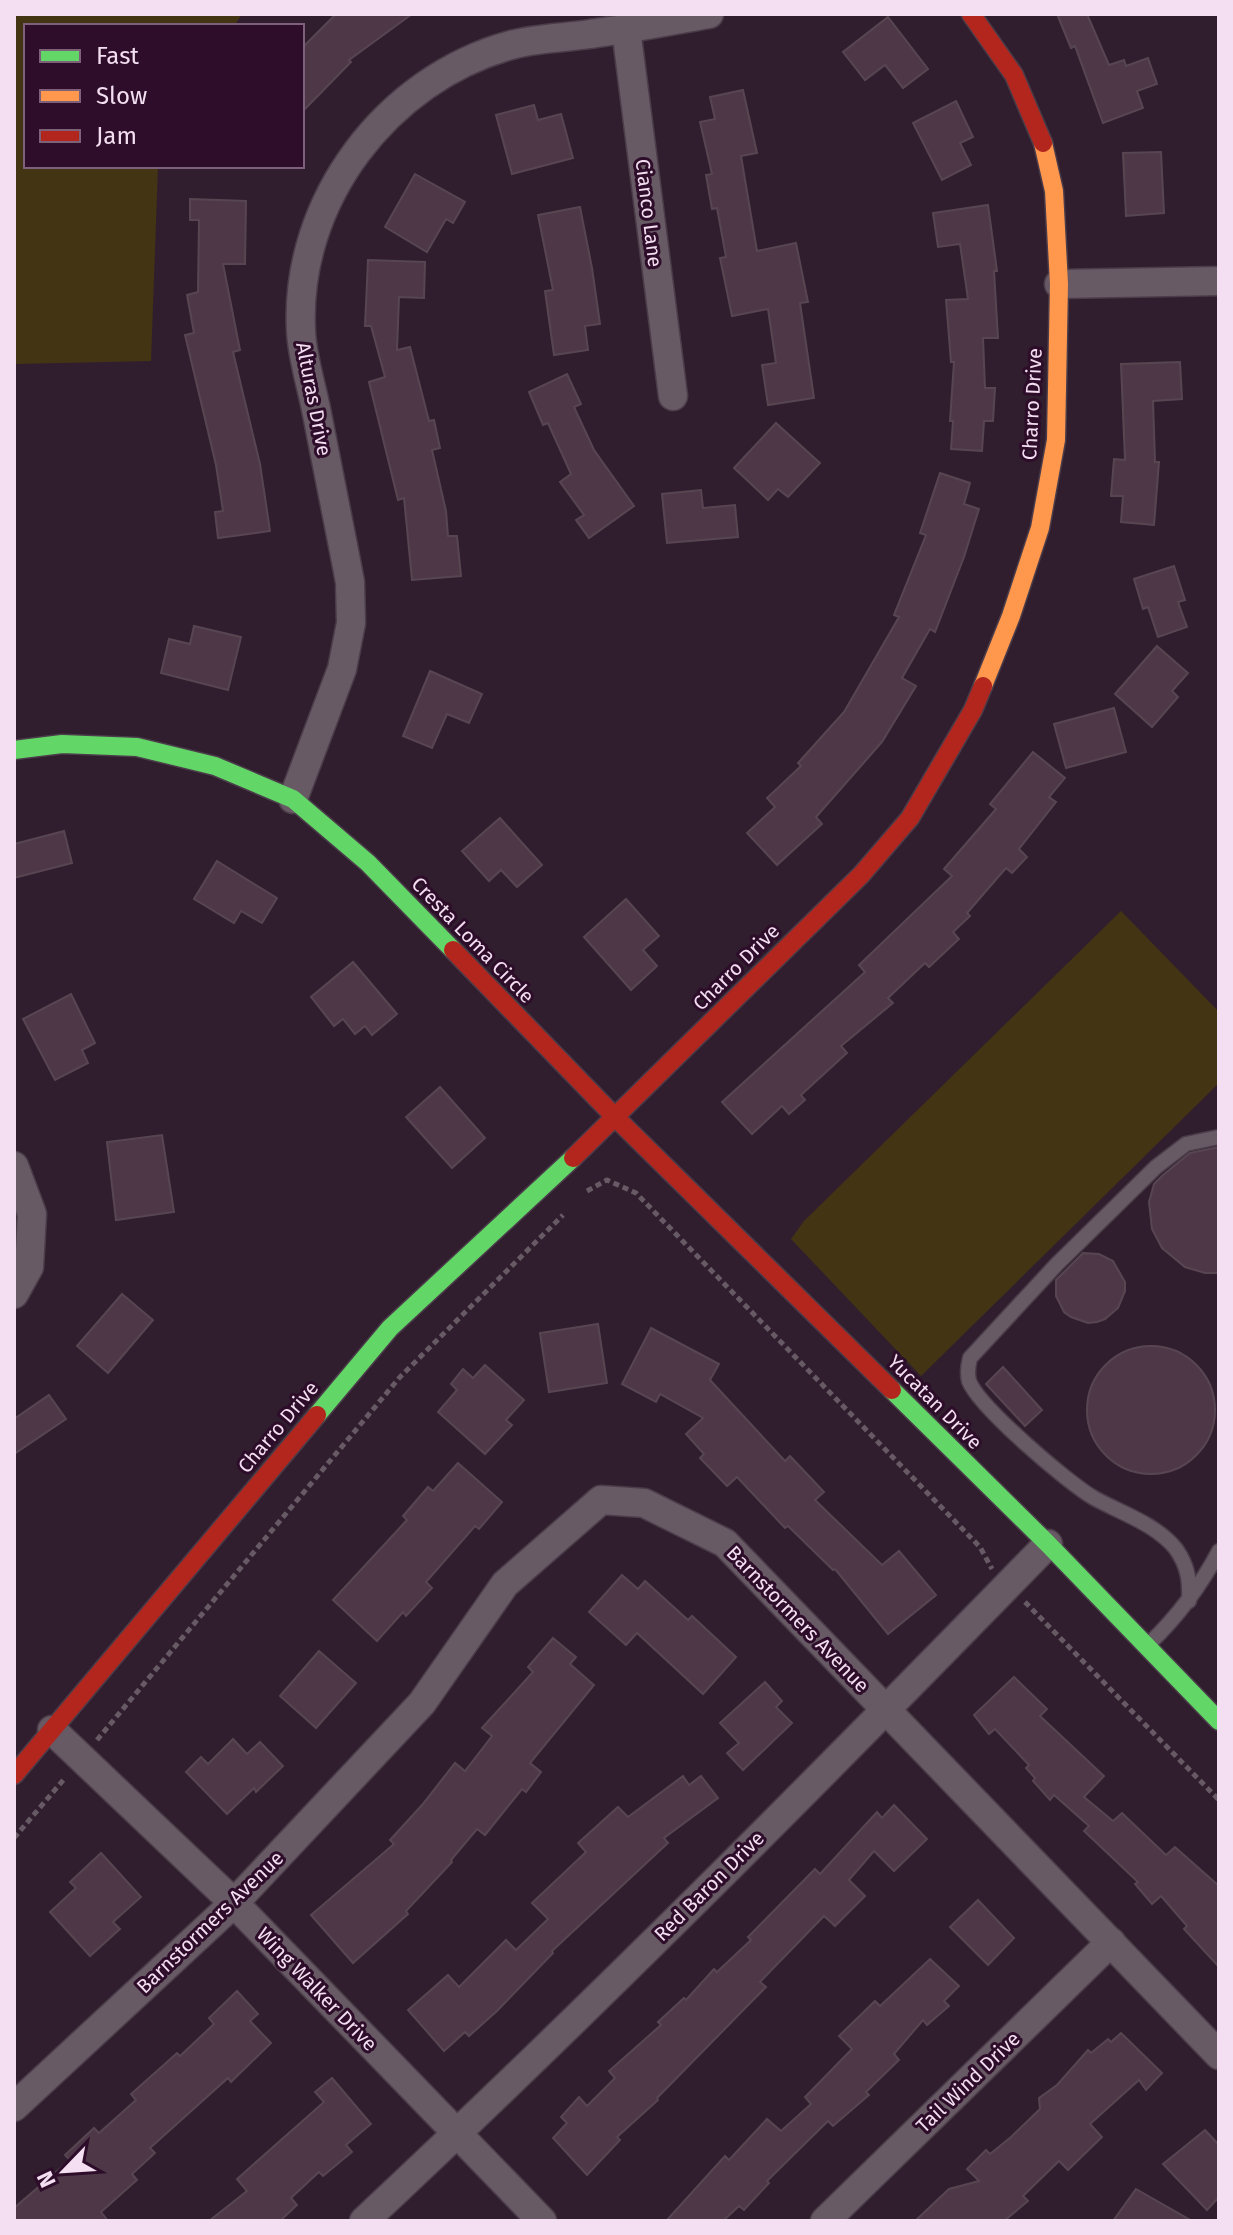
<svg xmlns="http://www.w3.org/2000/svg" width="1233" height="2235" font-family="'Fira Sans',sans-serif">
	<rect width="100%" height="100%" fill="#301e2e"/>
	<g fill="#433513">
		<path d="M14,14H242L234,26H26V166H158L151,361L14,364Z"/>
		<path d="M1121,911L1219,1012V1083L921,1376L791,1239L804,1221Z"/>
	</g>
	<g fill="#4e3848" stroke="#574652" stroke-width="2">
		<path d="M336,14H412L349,60L351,62L302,112V48Z"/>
		<path d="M1057,14H1087L1109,65L1124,60L1126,66L1148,58L1157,84L1137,91L1143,108L1103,123L1075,46L1071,48Z"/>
		<path d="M888,17L928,69L903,88L885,65L865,80L843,52Z"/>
		<path d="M743,90L757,153L741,156L757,251L796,243L808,302L800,303L814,398L768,405L762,365L776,363L768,309L732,316L720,258L726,257L717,208L712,209L706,175L712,174L700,122L715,119L710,97Z"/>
		<path d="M956,101L973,137L960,143L971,165L942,180L913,123Z"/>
		<path d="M534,105L538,120L561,114L573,158L512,174L496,115Z"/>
		<path d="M1161,152L1164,213L1126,216L1123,153Z"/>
		<path d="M415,174L465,202L453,223L446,219L427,252L385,227Z"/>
		<path d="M190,199L246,201L245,264H223L240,350L233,352L260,464L270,531L218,538L215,512L223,511L216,465L185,335L194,333L187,295L198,292L199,220H190Z"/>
		<path d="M988,205L997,271H994L998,338H983L985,388H995L993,421H984L982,451L951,449L953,421H950L954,362H951L946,300L968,299L960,244L938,247L933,213Z"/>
		<path d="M580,207L592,268L600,324L585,326L588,350L554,355L545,291L553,290L538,215Z"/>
		<path d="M368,260L425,262L424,298L399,297L397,350L410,347L429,421L434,420L440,448L432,450L446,511L448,536H457L461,576L412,580L404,498L398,500L369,382L385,377L371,326H365Z"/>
		<path d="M1180,362L1182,399L1153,401L1155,462H1159L1154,525L1121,522L1123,496H1111L1114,459L1125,460L1121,364Z"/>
		<path d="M567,374L581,404L574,407L594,450L634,506L589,538L576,520L584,515L560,482L571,474L548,423L543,425L529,392Z"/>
		<path d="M776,423L820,463L788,497L778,489L768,500L734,468Z"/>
		<path d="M940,473L970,483L964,504L979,509L964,557L935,632L930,629L902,678L916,686L882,742L816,817L822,824L777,865L747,833L775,807L767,798L801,766L798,763L844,712L899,617L894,615L926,535L920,533Z"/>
		<path d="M701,490L703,508L735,505L738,537L667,543L662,494Z"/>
		<path d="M1174,566L1185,600L1178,602L1187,627L1158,637L1148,607L1143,609L1134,579Z"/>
		<path d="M194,626L241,637L228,690L161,673L169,639L190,644Z"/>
		<path d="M1157,646L1188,673L1172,691L1178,697L1152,727L1115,694Z"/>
		<path d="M430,671L482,694L469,723L447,714L432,748L403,736Z"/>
		<path d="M1114,708L1126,752L1066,768L1054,724Z"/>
		<path d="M1033,752L1065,778L1049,797L1056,802L1019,849L1027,857L1012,873L1006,868L967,913L970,916L953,932L959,939L929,967L925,963L888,998L893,1003L841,1046L847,1053L801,1095L805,1100L789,1114L782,1106L752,1134L722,1102L865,972L859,965L952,876L944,869L996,809L990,804Z"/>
		<path d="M500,818L542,865L517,887L501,870L489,881L462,851Z"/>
		<path d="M64,831L72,863L14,878V844Z"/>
		<path d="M217,861L277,898L262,923L241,911L234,923L194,899Z"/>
		<path d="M626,899L659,936L643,950L657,966L631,990L584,937Z"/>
		<path d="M353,962L397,1014L372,1035L365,1026L355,1034L343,1019L334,1026L311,997Z"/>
		<path d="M71,994L95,1043L82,1050L88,1063L55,1080L23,1019Z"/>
		<path d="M440,1087L485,1138L452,1168L406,1117Z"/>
		<path d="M162,1135L174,1212L116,1220L107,1142Z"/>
		<path d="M1219,1147V1273H1205L1185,1267L1162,1248L1152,1229L1149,1202L1154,1184L1163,1175L1190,1153Z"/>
		<path d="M1083,1253L1099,1254L1113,1261L1125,1282V1291L1118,1308L1105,1319L1097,1322L1088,1323L1071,1317L1064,1312L1056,1296V1280Z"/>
		<path d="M122,1294L153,1320L108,1373L77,1346Z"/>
		<path d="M598,1324L607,1383L549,1392L540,1333Z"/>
		<path d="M651,1328L719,1364L710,1380L785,1461L790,1456L824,1492L815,1500L882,1565L899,1551L936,1595L888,1634L835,1569L833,1570L788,1526L785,1528L737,1477L727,1486L700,1458L704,1454L686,1434L703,1418L660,1394L656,1402L622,1384Z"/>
		<circle cx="1151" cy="1410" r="64"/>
		<path d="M485,1365L524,1400L506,1420L512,1425L485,1454L438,1412L457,1390L451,1384L463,1369L473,1378Z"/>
		<path d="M1003,1367L1042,1410L1025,1426L986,1384Z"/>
		<path d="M49,1395L66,1419L14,1454V1419Z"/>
		<path d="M458,1463L502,1502L479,1529L475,1526L426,1582L432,1588L406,1616L403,1612L377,1641L333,1600L407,1520L403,1516L428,1487L433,1491Z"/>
		<path d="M622,1575L638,1589L645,1581L688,1620L692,1616L736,1657L703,1694L637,1633L626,1645L589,1612Z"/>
		<path d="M553,1638L576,1657L570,1664L594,1685L530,1763L541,1772L526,1792L522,1789L485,1835L477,1829L451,1860L452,1862L406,1911L408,1914L353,1963L311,1915L394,1844L390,1840L422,1805L455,1763L465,1771L492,1736L482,1728L533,1672L528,1667Z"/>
		<path d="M319,1651L356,1683L316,1728L280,1696Z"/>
		<path d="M1014,1677L1047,1709L1040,1716L1104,1776L1084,1797L1113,1821L1122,1813L1166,1855L1175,1847L1219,1886V1967L1184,1929L1187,1926L1161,1896L1152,1904L1135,1884L1138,1882L1084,1831L1089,1826L1054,1795L1050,1800L1033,1781L1035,1778L1026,1768L1029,1765L995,1729L989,1734L974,1715Z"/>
		<path d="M765,1682L782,1701L776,1707L792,1723L743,1770L727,1753L739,1743L720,1723Z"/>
		<path d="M233,1739L247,1754L260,1742L283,1766L256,1792L254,1788L227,1814L186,1772L201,1757L208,1764Z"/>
		<path d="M683,1776L689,1785L701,1776L718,1798L664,1838L668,1843L552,1951L553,1953L497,2011L469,2036L465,2032L444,2051L408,2010L448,1975L459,1987L506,1940L516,1950L548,1919L532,1903L586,1852L578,1843L618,1807L628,1817Z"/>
		<path d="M894,1805L927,1839L894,1871L874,1851L849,1880L865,1896L835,1926L824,1916L760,1982L766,1987L657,2098L658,2100L617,2137L620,2140L587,2175L553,2138L567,2123L561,2117L579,2097L587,2106L615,2078L609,2071L661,2025L658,2022L684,1998L686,2000L714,1969L717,1972L751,1940L748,1937L815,1869L820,1874L877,1812L882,1818Z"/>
		<path d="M101,1853L141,1897L113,1922L120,1929L90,1956L50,1912L76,1888L70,1882Z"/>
		<path d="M978,1900L1014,1938L988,1965L950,1927Z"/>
		<path d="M930,1959L959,1986L944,2001L949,2006L927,2025L923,2020L894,2054L899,2060L866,2092L869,2095L833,2126L828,2121L767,2181L769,2183L744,2210L739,2206L723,2221H666L725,2156L729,2160L767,2119L781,2131L811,2104L805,2097L852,2049L839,2036L875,2001L880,2006Z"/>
		<path d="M237,1991L258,2014L250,2021L271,2043L231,2082L228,2078L150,2148L155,2153L132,2174L137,2180L101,2212L108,2221H14V2208L70,2160L65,2155L94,2128L99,2133L136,2100L131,2094L177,2053L180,2056L214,2024L209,2018Z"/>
		<path d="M1121,2033L1162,2073L1146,2090L1139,2080L1090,2124L1102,2137L1068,2170L1059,2161L1023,2196L1028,2201L1004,2221H915L949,2189L979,2181L967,2169L986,2150L990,2154L1011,2137L1040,2109L1039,2098L1057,2085L1088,2050L1091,2053L1108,2039L1111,2042Z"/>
		<path d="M332,2078L371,2124L346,2145L352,2152L323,2176L319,2172L291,2198L297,2205L280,2221H209L247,2191L237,2179L324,2102L315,2092Z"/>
		<path d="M1205,2130L1219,2145V2197L1207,2210L1163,2164Z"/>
		<path d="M1136,2189L1192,2221H1113Z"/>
	</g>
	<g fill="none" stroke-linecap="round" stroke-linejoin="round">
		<g stroke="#4b3c49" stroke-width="17">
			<g id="lane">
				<path d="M1189,1601C1190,1581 1188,1566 1176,1549C1156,1524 1121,1513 1094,1498C1068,1483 979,1407 969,1381C967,1373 968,1366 970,1358L1057,1264L1156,1167L1186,1144L1219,1137"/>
				<path d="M1150,1643C1179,1615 1200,1587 1219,1551"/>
			</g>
		</g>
		<g stroke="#4b3c49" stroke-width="31">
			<g id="street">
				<path d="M626,29L673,396"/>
				<path d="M1059,284L1219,281"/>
				<path d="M293,799L342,669L351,623L350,582C339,524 327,466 316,409C311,384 302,356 301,331C294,201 387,79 511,45C536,38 564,38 590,34C630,29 669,21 709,14"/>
				<path d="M14,1166L32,1214L29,1267L14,1294"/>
				<path d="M52,1730L234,1903L542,2221"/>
				<path d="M14,2107L234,1903L422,1703L505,1584L601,1500L644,1503L725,1543L1219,2055"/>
				<path d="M364,2221C598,2002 824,1774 1048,1544"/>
				<path d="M825,2221L1111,1942"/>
			</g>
		</g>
		<g stroke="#4b3c49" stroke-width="21">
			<g id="fast">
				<path d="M14,750L62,744L137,747L215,766L293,799L368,863L453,950"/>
				<path d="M892,1390L1048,1544L1219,1721"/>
				<path d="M317,1415L390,1328L573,1158"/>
			</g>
		</g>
		<g stroke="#4b3c49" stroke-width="21">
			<path id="slow" d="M983,686L1011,616L1040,528L1056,440L1059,284L1054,191L1043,143"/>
		</g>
		<g stroke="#4b3c49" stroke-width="21">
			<g id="jam">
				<path d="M971,14L1014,75L1043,143"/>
				<path d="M453,950L616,1118L892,1390"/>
				<path d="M573,1158L861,875L910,818L973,710L983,686"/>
				<path d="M14,1775L317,1415"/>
			</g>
		</g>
		<g stroke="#675a65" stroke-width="5" stroke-dasharray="6 4" stroke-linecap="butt">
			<path d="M587,1191L607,1180L636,1193L980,1547L992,1569"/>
			<path d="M1025,1602L1219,1800"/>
			<path d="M97,1740L400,1377L563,1215"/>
			<path d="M14,1838L65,1778"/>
		</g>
		<use href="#lane" stroke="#675a65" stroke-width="14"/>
		<use href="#street" stroke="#675a65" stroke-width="28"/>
		<use href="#fast" stroke="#63d668" stroke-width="18"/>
		<use href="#slow" stroke="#ff974d" stroke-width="18"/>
		<use href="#jam" stroke="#b3261e" stroke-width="18"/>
	</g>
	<g text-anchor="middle" stroke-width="6" stroke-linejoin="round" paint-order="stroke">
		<g font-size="20" fill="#f4def1" stroke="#2d0d2a">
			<text transform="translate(649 213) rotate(83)" y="7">Cianco Lane</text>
			<text transform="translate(314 399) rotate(79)" y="7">Alturas Drive</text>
			<text transform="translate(1032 404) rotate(-87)" y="7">Charro Drive</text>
			<text transform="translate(473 940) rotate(46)" y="7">Cresta Loma Circle</text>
			<text transform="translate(736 967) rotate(-45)" y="7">Charro Drive</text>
			<text transform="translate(935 1402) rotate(45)" y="7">Yucatan Drive</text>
			<text transform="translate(278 1427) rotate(-50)" y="7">Charro Drive</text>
			<text transform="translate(798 1619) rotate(46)" y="7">Barnstormers Avenue</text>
			<text transform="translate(709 1886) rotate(-45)" y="7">Red Baron Drive</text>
			<text transform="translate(210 1922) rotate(-44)" y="7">Barnstormers Avenue</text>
			<text transform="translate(317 1989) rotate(46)" y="7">Wing Walker Drive</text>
			<text transform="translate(968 2082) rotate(-44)" y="7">Tail Wind Drive</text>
		</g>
	</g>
	<rect width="1233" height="2235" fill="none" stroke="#f4def1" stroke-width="32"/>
	<rect x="24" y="24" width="280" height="144" fill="#2d0d2a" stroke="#7d617a" stroke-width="2"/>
	<rect x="40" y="50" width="40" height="12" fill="#63d668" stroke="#7d617a" stroke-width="2"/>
	<text x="96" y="64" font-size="24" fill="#f4def1">Fast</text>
	<rect x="40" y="90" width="40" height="12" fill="#ff974d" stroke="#7d617a" stroke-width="2"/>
	<text x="96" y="104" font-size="24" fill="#f4def1">Slow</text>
	<rect x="40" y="130" width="40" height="12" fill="#b3261e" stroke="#7d617a" stroke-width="2"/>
	<text x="96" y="144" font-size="24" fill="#f4def1">Jam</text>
	<g transform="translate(64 2171) rotate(245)" stroke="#2d0d2a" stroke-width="6" paint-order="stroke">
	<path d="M0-6L14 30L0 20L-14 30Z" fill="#f4def1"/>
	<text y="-12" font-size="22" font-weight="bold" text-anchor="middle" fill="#f4def1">N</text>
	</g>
</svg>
